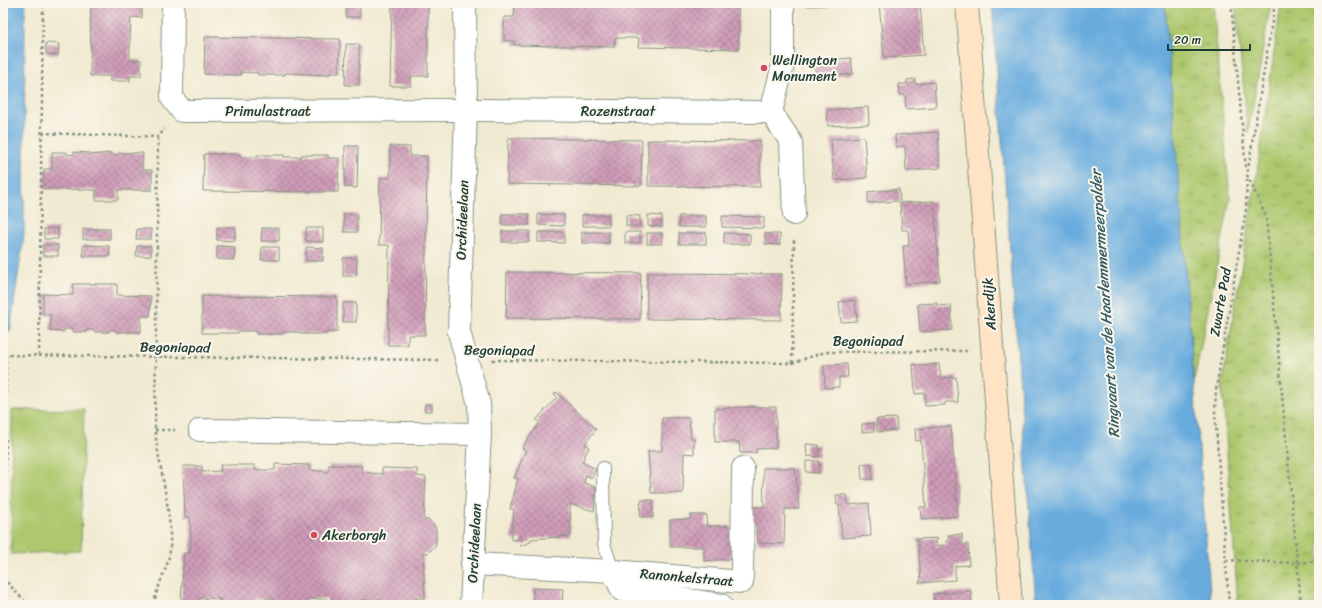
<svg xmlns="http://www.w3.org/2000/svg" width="1322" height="608" font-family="Sriracha,sans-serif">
	<defs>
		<pattern id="grass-tufts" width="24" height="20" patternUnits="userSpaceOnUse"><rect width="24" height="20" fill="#aec86e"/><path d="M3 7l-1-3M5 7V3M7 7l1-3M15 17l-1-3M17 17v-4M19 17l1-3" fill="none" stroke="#8da45b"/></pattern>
		<pattern id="building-cross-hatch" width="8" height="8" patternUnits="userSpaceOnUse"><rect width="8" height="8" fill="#cf9cb8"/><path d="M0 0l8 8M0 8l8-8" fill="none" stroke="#a78096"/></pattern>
	</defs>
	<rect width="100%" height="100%" fill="#fbf7ec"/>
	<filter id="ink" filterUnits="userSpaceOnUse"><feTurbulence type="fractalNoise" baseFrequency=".025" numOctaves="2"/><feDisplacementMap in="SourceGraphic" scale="8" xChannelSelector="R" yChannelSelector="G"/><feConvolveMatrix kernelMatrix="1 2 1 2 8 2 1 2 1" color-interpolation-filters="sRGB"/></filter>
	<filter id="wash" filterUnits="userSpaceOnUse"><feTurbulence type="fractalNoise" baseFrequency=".012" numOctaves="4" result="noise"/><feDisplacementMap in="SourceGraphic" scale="16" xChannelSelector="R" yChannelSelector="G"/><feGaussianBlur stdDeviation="0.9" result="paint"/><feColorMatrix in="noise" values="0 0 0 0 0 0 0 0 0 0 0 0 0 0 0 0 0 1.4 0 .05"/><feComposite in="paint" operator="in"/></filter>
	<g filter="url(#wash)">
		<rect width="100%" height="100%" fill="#f1ead2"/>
		<g fill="url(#grass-tufts)" stroke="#668251">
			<path d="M1165,3H1213L1230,199L1193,386Z"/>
			<path d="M1235,3H1271L1248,133Z"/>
			<path d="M1281,3H1319V605H1238L1222,384L1257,173Z"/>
		</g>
		<path fill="#aec86e" stroke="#668251" d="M84,409L81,551L11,554L12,410Z"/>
		<g fill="#68acde" stroke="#447489">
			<path d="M3,3H25L24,235L10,331H3Z"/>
			<path d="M992,3H1165L1211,605H1036Z"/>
		</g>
		<g id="blocks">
			<g fill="url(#building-cross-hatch)">
				<path d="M91,3H142V18L131,17L130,39V60H141V76H130V81H110V76H90Z"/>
				<rect x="346" y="3" width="14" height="14"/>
				<path d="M392,3H428V76H411V86H390Z"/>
				<path d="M515,3H564V6H579V3H599V7H627V3H641V7H654V3H738L739,49L638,47L639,38H615L614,47L514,45V41H504V17H514Z"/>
				<path d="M803,3H837V5L811,6H804Z"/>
				<path d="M879,3H920L924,55L884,58Z"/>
				<path d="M205,37L340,39L339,73H330L329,75L285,73V75H258V73L241,72V75L204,74Z"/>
				<path d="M46,43L59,44L58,55L46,54Z"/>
				<path d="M346,44H359V85H345Z"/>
				<path d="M851,58L853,74L816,77L814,61Z"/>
				<path d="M915,79V84L934,82L936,107L906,109L905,95H900L899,84H907V80Z"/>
				<path d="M868,107L869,124L828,126L827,110Z"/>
				<path d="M938,132L940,168L906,171L905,146L896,147L895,135Z"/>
				<path d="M864,137L867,178L834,180L831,139Z"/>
				<path d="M508,138L642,140L641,186L507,184Z"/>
				<path d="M648,140L760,141V187L648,186Z"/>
				<path d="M345,146H358L357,188L345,187Z"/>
				<path d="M390,146L410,147V156H427L425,335H408V345H388L389,245H379L380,178H390Z"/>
				<path d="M52,152H67V155L74,154V152L89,153V155L111,153V155H118L119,153H143L142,170H152V190H118V200H96V190L44,189V169H52Z"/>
				<path d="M204,154H240V157H257V155H284V157H301V155H328V158H339L338,192L203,191Z"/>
				<path d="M899,189L900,201L868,203V192Z"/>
				<path d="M934,201L940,281L906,284L903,246H909L908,230H902L900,203Z"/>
				<rect x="344" y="214" width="13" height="18"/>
				<rect x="502" y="214" width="27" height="11"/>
				<path d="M538,214L564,215V226L538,225Z"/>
				<rect x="582" y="215" width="27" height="11"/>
				<path d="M626,215L640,216V226H626Z"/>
				<path d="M648,215L662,216V227L648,226Z"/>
				<rect x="679" y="216" width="27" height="11"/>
				<path d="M722,216L764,217V228L722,227Z"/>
				<path d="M217,227H235V241L217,240Z"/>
				<path d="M58,228V239H44V229Z"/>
				<path d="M262,228H279V241H261Z"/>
				<path d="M306,228H323V242L306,241Z"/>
				<rect x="83" y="229" width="27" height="10"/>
				<path d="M137,229H151V239H136Z"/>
				<rect x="502" y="231" width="27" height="11"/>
				<path d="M538,232H564V243L538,242Z"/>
				<rect x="582" y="232" width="27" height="11"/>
				<rect x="625" y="232" width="15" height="11"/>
				<rect x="647" y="233" width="15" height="11"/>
				<rect x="679" y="233" width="27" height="11"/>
				<path d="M724,233L750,234V244H724Z"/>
				<path d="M765,234H780V245L765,244Z"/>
				<rect x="43" y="245" width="15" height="11"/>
				<path d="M83,245L109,246L110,256H83Z"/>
				<path d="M137,246H151V256H136Z"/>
				<path d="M217,246L235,247L234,260L217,259Z"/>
				<path d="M262,247H279V260H261Z"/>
				<path d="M306,247L323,248V261H306Z"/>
				<path d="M343,258H357L356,276H343Z"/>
				<path d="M507,272L641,273L640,319L506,318Z"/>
				<path d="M647,273L782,274L781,320L647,319Z"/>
				<path d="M73,284H117V295L151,296L150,316H141V332H116V330H109V332H95L94,330H87V332H72V329H64V332L50,331L51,315H43V294L73,295Z"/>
				<path d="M202,296L337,297V332H327V334H300V332H283V334H256V331H238V333H202Z"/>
				<path d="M855,300L857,321L841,322L839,302Z"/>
				<rect x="343" y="303" width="13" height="19"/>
				<path d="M937,303V306L951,305L952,330L920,332L918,304Z"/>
				<path d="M847,364L848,377H839V387L825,388L824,365Z"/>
				<path d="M913,364L921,366L939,364L941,378L956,377L958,402H945V405L925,406V393L915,394Z"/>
				<path d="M556,392L596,429L585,444L589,447L582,462L596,469L592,478L586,475L584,483L596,487L594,511L570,504L571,536L531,539V542L520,546L521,539L511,540L514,509H510L518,479L514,478L526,450L522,448L540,422L536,420L557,397L554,394Z"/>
				<path d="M425,404H432V411H424Z"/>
				<path d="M740,407H776V448L756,449V453H740L739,442H715V409Z"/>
				<path d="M662,418H689L691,438H694V454L684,453L683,493H651L648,451H662Z"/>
				<path d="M896,418L897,430L877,432L876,419Z"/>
				<path d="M874,423V431L862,432V424Z"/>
				<path d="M951,426L958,516L921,519L920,507H926L921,440L916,441L915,429Z"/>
				<path d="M806,444L819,445V457L807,456Z"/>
				<path d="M806,461H819V473L806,472Z"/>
				<path d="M871,463L873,479H862L861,464Z"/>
				<path d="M275,464L309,465V470L328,472L329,465L362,466L361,472L382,474V468L417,469V476L426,477L424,520H429L436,528V545L428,553H423L425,598H416V604L406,605H380V599L362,600V605H327V599H307L308,605H274V599H254L253,605L220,604V599L200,598L199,603L181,601L184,553H190L191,540L190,517H185L183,466H202V472L221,471L220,465H255V470H275Z"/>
				<path d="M763,468H795L799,509H785L784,544L758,543L756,523H752L753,507H764Z"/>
				<path d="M836,495H847L848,505L869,503L871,536L842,538L839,505H837Z"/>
				<path d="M641,500H653V517H640Z"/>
				<path d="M691,515H707L706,526H731V559L704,561V547H670V520L691,519Z"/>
				<path d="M962,534V544H968L969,565L955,566V580L919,583V581H921L918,541H916V539L938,538V539L936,540V546L946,545V541L949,540L948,535Z"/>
				<path d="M533,588L563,589L562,605H533Z"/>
				<path d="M971,591L972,605H934L933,594Z"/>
			</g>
		</g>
	</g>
	<g filter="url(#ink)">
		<use href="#blocks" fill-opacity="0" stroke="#889483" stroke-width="1"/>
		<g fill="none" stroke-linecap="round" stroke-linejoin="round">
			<g stroke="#889483" stroke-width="14">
				<path id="lane" d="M603,468L604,544L613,571"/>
			</g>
			<g stroke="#889483" stroke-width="24">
				<g id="street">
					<path d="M173,3L172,98L182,111L466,110L771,112L791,142L794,214"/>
					<path d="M465,3L466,110L459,332L479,404L480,434L471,605"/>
					<path d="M771,112L783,65V3"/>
					<path d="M200,430L480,434"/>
					<path d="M472,564L613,571L622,590L721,605"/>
					<path d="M613,571L742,582L743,468"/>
				</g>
			</g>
			<g stroke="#889483" stroke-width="24">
				<path id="secondary" d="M967,3L1011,605"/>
			</g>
			<g stroke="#889483" stroke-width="2.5" stroke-dasharray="3 3" stroke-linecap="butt">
				<path d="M1231,3L1246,170"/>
				<path d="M1275,3L1247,175L1266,216L1301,605"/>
				<path d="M42,133L158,137L165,129"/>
				<path d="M3,355L441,360"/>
				<path d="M6,355L5,580L28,605"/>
				<path d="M39,356L43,3"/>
				<path d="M492,360L792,363L825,352L967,351"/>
				<path d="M792,363L794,238"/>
				<path d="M155,430H175"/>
				<path d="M1226,560L1297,563L1319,561"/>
				<path d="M154,605C156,586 169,568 170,549C172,508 159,470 155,430L158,137"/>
				<path d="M1229,605L1215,413L1216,389L1246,209L1247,177"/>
			</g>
			<use href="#lane" stroke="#fff" stroke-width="12"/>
			<use href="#street" stroke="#fff" stroke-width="22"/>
			<use href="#secondary" stroke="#fee4c5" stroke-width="22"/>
		</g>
	</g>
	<g fill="#d1495b" stroke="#fbf7ec" stroke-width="1.5">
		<circle cx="764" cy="68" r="4"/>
		<circle cx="314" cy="535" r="4"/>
	</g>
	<g text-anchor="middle" stroke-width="4" stroke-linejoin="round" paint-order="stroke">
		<g font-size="14" fill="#1f3d34" stroke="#fbf7ec" text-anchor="start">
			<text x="772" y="65">Wellington<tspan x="772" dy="16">Monument</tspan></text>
			<text x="322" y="540">Akerborgh</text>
		</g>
		<g font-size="14" fill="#1f3d34" stroke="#fbf7ec">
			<text x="268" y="116">Primulastraat</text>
			<text x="618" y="116">Rozenstraat</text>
			<text transform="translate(462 220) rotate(-88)" y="5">Orchideelaan</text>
			<text transform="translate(1220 302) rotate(-80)" y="5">Zwarte Pad</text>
			<text transform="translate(989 304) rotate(-94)" y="5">Akerdijk</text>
			<text x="868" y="346">Begoniapad</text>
			<text transform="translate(175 347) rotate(1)" y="5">Begoniapad</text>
			<text transform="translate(499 350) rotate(1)" y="5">Begoniapad</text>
			<text transform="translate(474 543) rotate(-87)" y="5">Orchideelaan</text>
			<text transform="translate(687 577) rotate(5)" y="5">Ranonkelstraat</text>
		</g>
		<g font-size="15" font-style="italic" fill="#355e67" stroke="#fbf7ec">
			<text transform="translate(1105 304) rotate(-94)" y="5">Ringvaart van de Haarlemmermeerpolder</text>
		</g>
	</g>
	<rect width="1322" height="608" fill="none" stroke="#fbf7ec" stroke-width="16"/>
	<path d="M1168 44v6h82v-6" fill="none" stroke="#1f3d34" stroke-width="2"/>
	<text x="1174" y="44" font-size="12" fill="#1f3d34" stroke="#fbf7ec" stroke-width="3" paint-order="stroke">20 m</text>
</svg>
